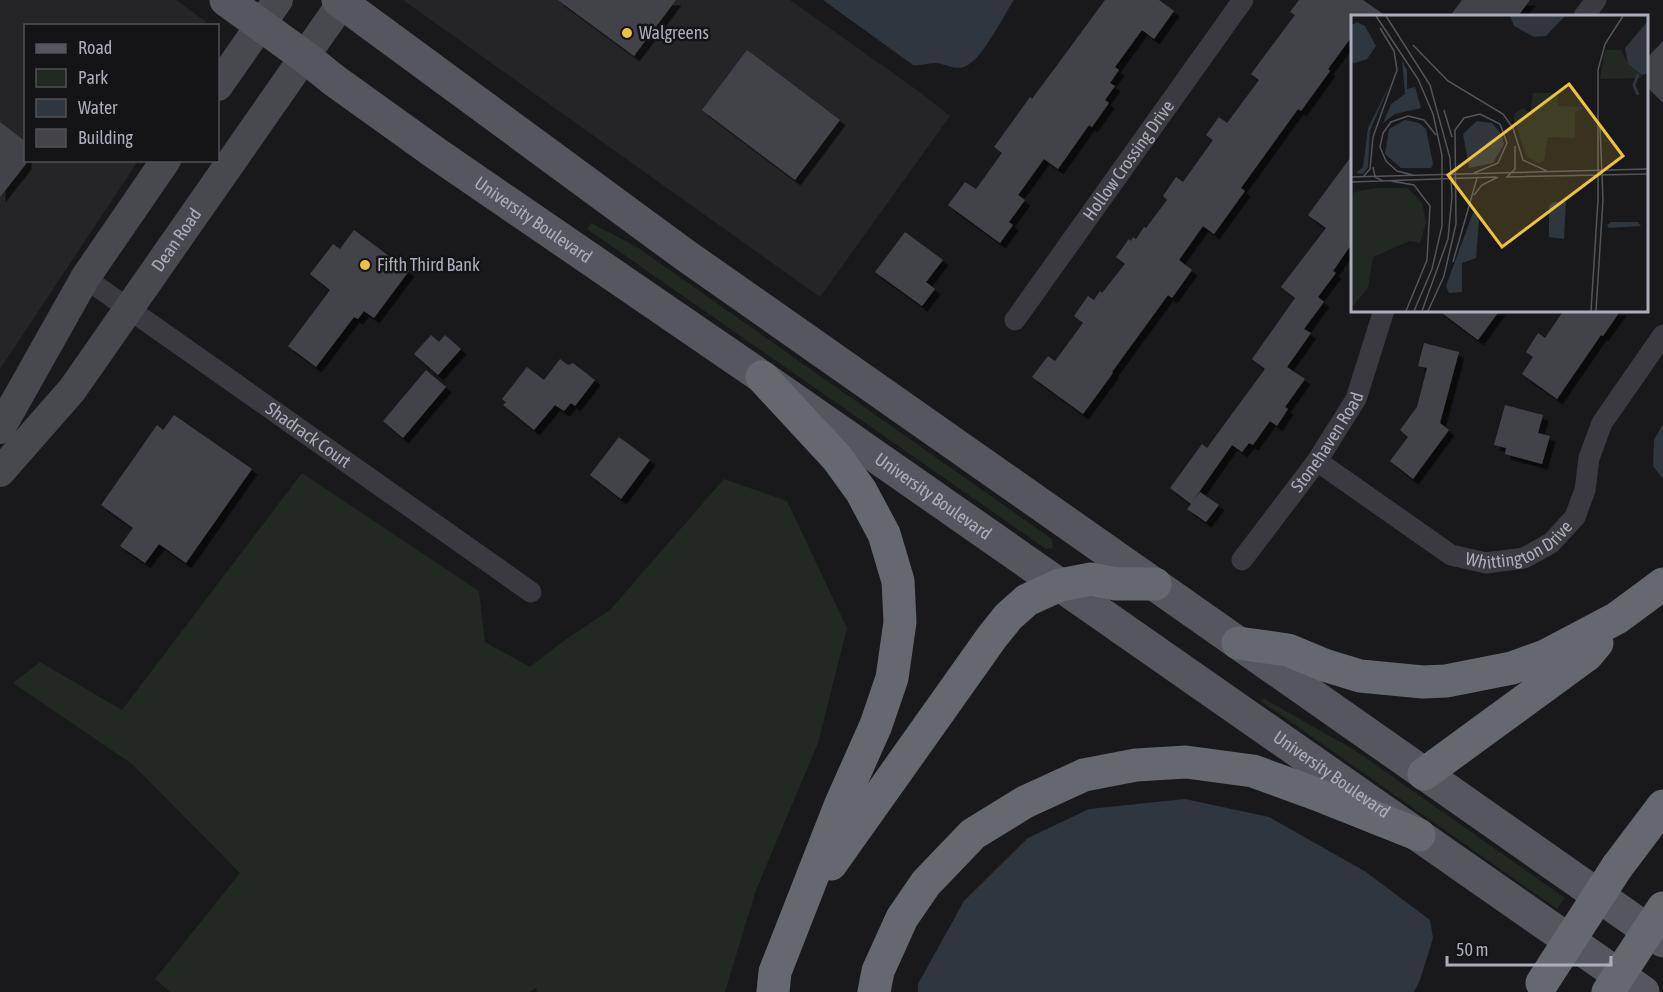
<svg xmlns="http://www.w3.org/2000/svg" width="1663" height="992" font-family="'Asap Condensed',sans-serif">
	<defs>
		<filter id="shadow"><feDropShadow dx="5.5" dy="5.5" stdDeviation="0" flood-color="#0009"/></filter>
	</defs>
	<rect width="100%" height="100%" fill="#19191b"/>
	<g fill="#252528">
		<path d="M0,0H176L205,21V25L26,26V160L138,161L0,369Z"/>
		<path d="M403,0H790L921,93L950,116L820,297Z"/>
	</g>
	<g fill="#212922">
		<path d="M591,223L637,247L1052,539L1053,548L1046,549L587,229Z"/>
		<path d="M302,473L479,591L485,642L530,667L562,642L610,610L724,479L787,501L847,628L818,743L756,890L725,992H537L536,988L529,992H170L155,979L240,873L132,764L13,683L40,662L122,710Z"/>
		<path d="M1263,698L1356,751L1565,898L1557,909L1261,701Z"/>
	</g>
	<g fill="#2f363e">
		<path d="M823,0H1014C1003,16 982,61 964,67C955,70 945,64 936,63C929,63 921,66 913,65Z"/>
		<path d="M1663,424V479L1653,466L1654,440Z"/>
		<path d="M1185,799L1269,817L1366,872L1430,920L1433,938L1420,980L1414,992H918V984L964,901L1028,838L1089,809Z"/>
	</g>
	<g fill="#434348" filter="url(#shadow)">
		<path d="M558,0H676L634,56Z"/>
		<path d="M1105,0H1159L1174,11L1154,39L1142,30L1115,67L1119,70L1110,83L1115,86L1105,100L1109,103L1092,127L1089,125L1058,169L1044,159L1018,195L1025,200L1009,222L1013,225L1000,243L948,205L965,182L976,189L1002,153L994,147L1030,97L1032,99Z"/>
		<path d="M1299,0H1363L1386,16H1353V35L1328,69L1330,71L1301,111L1298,109L1241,188L1245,191L1214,234L1203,226L1179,260L1192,270L1172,298L1168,295L1112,372L1113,373L1083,414L1032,377L1048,356L1055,361L1083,323L1074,316L1088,296L1094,300L1100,291L1102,293L1125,264L1116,257L1129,239L1131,241L1133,237L1136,239L1144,227L1146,228L1167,200L1163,196L1176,177L1183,182L1213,140L1206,135L1219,117L1227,123L1259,80L1251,74L1295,15L1290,12Z"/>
		<path d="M1462,0H1530L1518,16H1450Z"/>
		<path d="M1663,41V103L1647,87V58Z"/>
		<path d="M747,50L840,120L795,180L702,110Z"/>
		<path d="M0,122L26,142V164L0,197Z"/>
		<path d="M1353,154V242L1333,271L1336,273L1318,297L1324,302L1304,329L1311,333L1287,367L1305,379L1285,407L1288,409L1277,426L1270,421L1253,445L1249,443L1242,452L1232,445L1192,502L1200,492L1219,505L1206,522L1187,509L1191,504L1170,488L1202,444L1207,448L1265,369L1252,359L1295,298L1281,287L1326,228L1308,215Z"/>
		<path d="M354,230L409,271L374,318L364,311L358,319L354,317L316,367L288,346L330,290L310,274L333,244L340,249Z"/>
		<path d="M905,232L943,260L926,282L935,289L922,306L875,272Z"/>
		<path d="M1438,310H1500L1478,340Z"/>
		<path d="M1564,310H1621L1603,336L1601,335L1557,399L1522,374L1533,357L1526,352L1538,333L1545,338Z"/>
		<path d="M431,335L439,342L445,335L461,349L438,375L414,354Z"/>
		<path d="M1424,343L1459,352L1440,423L1449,430L1413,479L1390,461L1408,437L1400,430L1417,407L1427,368L1418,366Z"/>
		<path d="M560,359L568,365L573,363L595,380L575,406L571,403L564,411L555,405L534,430L503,405L506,402L502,399L527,367L544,380Z"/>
		<path d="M426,370L446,387L403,438L383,421Z"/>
		<path d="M1505,405L1543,415L1538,433L1550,436L1542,464L1505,454L1506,448L1494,445Z"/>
		<path d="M174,415L252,469L186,563L159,544L145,563L120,546L133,528L101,505L157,425L163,430Z"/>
		<path d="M619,437L650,460L621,499L590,475Z"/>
	</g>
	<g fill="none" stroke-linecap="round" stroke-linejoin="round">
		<g stroke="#3a3a40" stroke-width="21">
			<path d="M1584,16L1596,0"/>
			<path id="s1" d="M85,278L531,592"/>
			<path id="s2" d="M1015,320L1243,0"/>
			<path id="s3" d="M1317,461L1451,555L1486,563L1524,558L1551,543L1575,517L1585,490L1589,458L1602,423L1663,335"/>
			<path id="s4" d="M1242,560L1317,461L1356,399L1384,310"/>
		</g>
		<g stroke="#48494f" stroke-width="30">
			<path d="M218,86L278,0"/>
			<path d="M0,429L85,278L166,160"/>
			<path id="s5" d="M0,472L72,390L344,0"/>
		</g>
		<g stroke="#56575e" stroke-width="33">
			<path id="s6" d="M226,0L305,57L335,81L434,152L762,377L1643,992"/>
			<path d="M338,0L685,255L1663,941"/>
		</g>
		<g stroke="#666870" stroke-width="33">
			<path d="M762,377L837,458L861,491L884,534L898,581L900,622L892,678L876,725L840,806L775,972L773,992"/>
			<path d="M1238,643L1288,650L1324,665L1360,676L1423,682L1446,681L1512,668L1545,656L1617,618L1663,584"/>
			<path d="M1424,774L1587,655L1597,643"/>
			<path d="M831,864L992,637L1008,617L1027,600L1060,585L1091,579L1116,584H1155"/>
			<path d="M1617,867L1663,806"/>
			<path d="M874,992L878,971L902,918L926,883L973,834L1025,802L1084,775L1136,765L1186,762L1253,771L1316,794L1419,835"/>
		</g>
		<g stroke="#666870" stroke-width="33">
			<path d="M1542,983L1617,867"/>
			<path d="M1608,992L1663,908"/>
		</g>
	</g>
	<g fill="#ecc23f" stroke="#141416" stroke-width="2">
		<circle cx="627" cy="33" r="6"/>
		<circle cx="365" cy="265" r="6"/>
	</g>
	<g text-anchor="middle" stroke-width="5" stroke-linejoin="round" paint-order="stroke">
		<g font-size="18" fill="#abaeba" stroke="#141416" text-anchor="start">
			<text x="639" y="39">Walgreens</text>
			<text x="377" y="271">Fifth Third Bank</text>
		</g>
		<g font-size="18" fill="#abaeba" stroke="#141416">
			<text dy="6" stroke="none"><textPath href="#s2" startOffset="196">Hollow Crossing Drive</textPath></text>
			<text dy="6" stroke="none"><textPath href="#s6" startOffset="378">University Boulevard</textPath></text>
			<text dy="6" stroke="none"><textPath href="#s5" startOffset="292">Dean Road</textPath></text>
			<text dy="6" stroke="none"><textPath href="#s1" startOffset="273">Shadrack Court</textPath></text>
			<text dy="6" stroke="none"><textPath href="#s4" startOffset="146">Stonehaven Road</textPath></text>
			<text dy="6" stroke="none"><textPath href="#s6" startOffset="864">University Boulevard</textPath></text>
			<text dy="6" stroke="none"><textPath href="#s3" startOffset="237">Whittington Drive</textPath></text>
			<text dy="6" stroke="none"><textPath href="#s6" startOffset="1350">University Boulevard</textPath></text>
		</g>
	</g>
	<g transform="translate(1351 15)">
		<rect width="297" height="297" fill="#19191b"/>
		<path d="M254,35H270L277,49L291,60L289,63L249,64ZM182,78H207V91L234,92L224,97V123L197,122L193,146L187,148L176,142L163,105L164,98L172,93L179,98ZM24,173H57L71,188L75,207L69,228L59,226L22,242L17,273L0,293V178Z" fill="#212922"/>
		<path d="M159,1H214L195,21L183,22L163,11ZM297,6V58L291,60L277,49L274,33ZM6,7L14,11L25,31L16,44L4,48L0,47V10ZM51,45L56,55V74L64,72L70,93L44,99L32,108L40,89L54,79ZM39,69L19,116L17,152L12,159L5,158L12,152L17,113ZM54,105L68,108L75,114L82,149L80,153H50L34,139L38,114ZM126,106L141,108L151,120L153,129L142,148L118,153L112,119ZM202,187H215L213,224L198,222V191ZM122,198H126L128,206L125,243L111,248V277L98,278L95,271ZM260,207H287L290,211L258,213L256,210Z" fill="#2f363e"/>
		<path fill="none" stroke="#2f363e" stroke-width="3" d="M287,80L283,70L287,59"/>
		<path fill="none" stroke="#53555b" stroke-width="1.5" d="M25,1L67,64L82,99L91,140V211L81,254L63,296M35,1L79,70L99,143L101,181L97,224L71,296M62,30L97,66L152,99L162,113L172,145L196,156M93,95L101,122M22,152L24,162L32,166M62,160L46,156L35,146L29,132L32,118L40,107L57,101L73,105L85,120M0,162L297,154M12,162L19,154L22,122L46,55L43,36L29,13M155,162L297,159M156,162L164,154V131M40,166L63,170L79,191L76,245L55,296M0,167L145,162M123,180L131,170L147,162M102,247L126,163M77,296L93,261L105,209L104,115L113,103L129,99L149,109L156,128L147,148L123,158M240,296L247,185V55L254,29L272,1M245,296L252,185L249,111"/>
		<path fill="#ecc23f" fill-opacity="0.15" stroke="#ecc23f" stroke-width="3" d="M218,69L272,141L151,232L97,160Z"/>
		<rect width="297" height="297" fill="none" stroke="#abaeba" stroke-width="3"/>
	</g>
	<rect x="24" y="24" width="195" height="138" fill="#141416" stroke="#505258" stroke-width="1.5"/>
	<rect x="36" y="44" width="30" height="9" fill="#56575e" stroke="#505258" stroke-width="1.5"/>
	<text x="78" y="54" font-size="18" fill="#abaeba">Road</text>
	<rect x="36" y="69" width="30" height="18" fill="#212922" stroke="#505258" stroke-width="1.5"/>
	<text x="78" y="84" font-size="18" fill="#abaeba">Park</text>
	<rect x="36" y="99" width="30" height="18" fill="#2f363e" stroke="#505258" stroke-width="1.5"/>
	<text x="78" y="114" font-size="18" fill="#abaeba">Water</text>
	<rect x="36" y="129" width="30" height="18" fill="#434348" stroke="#505258" stroke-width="1.5"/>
	<text x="78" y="144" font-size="18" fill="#abaeba">Building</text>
	<path d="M1447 956v9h164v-9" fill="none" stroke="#abaeba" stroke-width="3"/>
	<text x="1456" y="956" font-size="18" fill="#abaeba" stroke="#141416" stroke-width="4.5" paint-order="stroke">50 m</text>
</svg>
